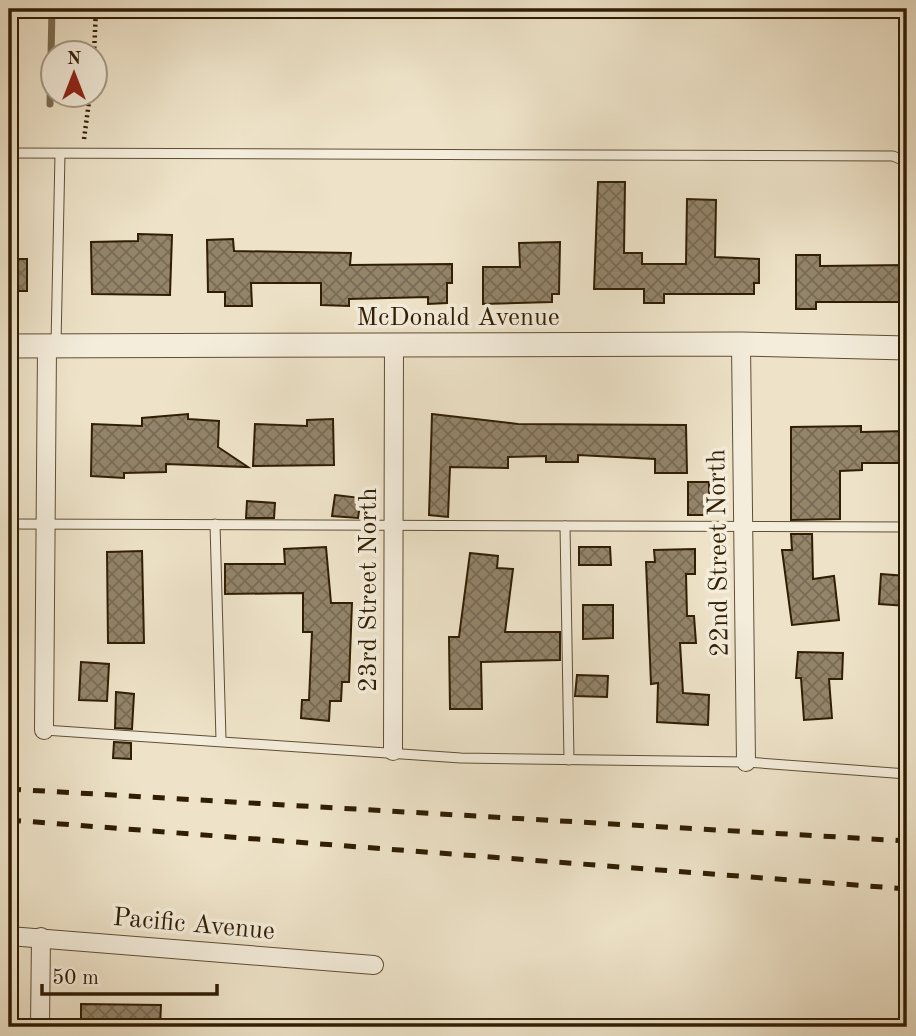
<svg xmlns="http://www.w3.org/2000/svg" width="916" height="1036" font-family="'Old Standard TT',serif">
	<defs>
		<pattern id="building-cross-hatch" width="8" height="8" patternUnits="userSpaceOnUse" patternTransform="scale(1.75)"><rect width="8" height="8" fill="#93846a"/><path d="M0 0l8 8M0 8l8-8" fill="none" stroke="#786b55"/></pattern>
	</defs>
	<rect width="100%" height="100%" fill="#eee3c9"/>
	<filter id="stains"><feTurbulence type="fractalNoise" baseFrequency=".00286" numOctaves="4"/><feColorMatrix values="0 0 0 0 .2 0 0 0 0 .09 0 0 0 0 .02 0 0 0 .5 -.17"/></filter>
	<radialGradient id="worn" r=".72"><stop offset=".6" stop-color="#630" stop-opacity="0"/><stop offset="1" stop-color="#630" stop-opacity=".3"/></radialGradient>
	<g fill="none" stroke-linecap="round" stroke-linejoin="round">
		<path stroke="#7b6c52" stroke-width="7" d="M50,104L52,9"/>
	</g>
	<g fill="url(#building-cross-hatch)" stroke="#301e03" stroke-width="2">
		<path d="M598,182H625L624,253H642V264H686L687,199L716,200L715,257L759,259V283H754V294H664V303H644V289H594Z"/>
		<path d="M138,234L172,235L170,295L92,294L91,242L138,241Z"/>
		<path d="M233,239L234,251L351,253L350,265L452,264V283H447V303L428,304V297L349,299V306L321,305V283H251L252,306H225V292H208L207,240Z"/>
		<path d="M560,242L559,294H552V302L483,304V267H520L519,243Z"/>
		<path d="M796,255H820V266L907,265V302H816V309H796Z"/>
		<rect x="9" y="259" width="18" height="32"/>
		<path d="M188,414V419L219,421L218,447L248,467L166,464V472L124,473V478L91,476L92,424L142,426V418Z"/>
		<path d="M432,414L518,424L686,425L687,473H655V459L578,455V462H546V456L508,457V468L450,467L448,517L429,515Z"/>
		<path d="M333,419L334,465L253,466L255,424L307,426V420Z"/>
		<path d="M861,426V432L907,431V463H862V470L840,471V519L791,520V427Z"/>
		<rect x="688" y="482" width="21" height="33"/>
		<path d="M335,495L361,498L358,518L332,516Z"/>
		<path d="M247,501L275,503L274,518H246Z"/>
		<path d="M791,534H812L813,579L834,576L839,620L792,625L782,550H792Z"/>
		<path d="M326,547L331,603H352L349,682H342L341,701H330L329,721L301,718L302,700H309L312,632H303V593L225,594V564H285L284,549Z"/>
		<path d="M579,547H610L611,565H579Z"/>
		<path d="M695,549V574H686L687,616H694L696,643H680L683,693L709,695L708,725L657,722L658,683L651,684L646,562H655L654,550Z"/>
		<path d="M142,551L144,643H108L107,552Z"/>
		<path d="M470,553L498,556L497,568L513,569L505,632H560V660L481,662L482,709H450L449,637H459Z"/>
		<path d="M881,574L907,576V606L879,604Z"/>
		<path d="M583,605H613V638L583,639Z"/>
		<path d="M798,652L843,653L842,679H829L832,718L804,720L801,678H796Z"/>
		<path d="M81,662L109,664L107,701L79,700Z"/>
		<path d="M577,675L608,676L607,697L575,696Z"/>
		<path d="M116,692L134,694L132,729L115,728Z"/>
		<path d="M114,742L131,743V759L113,758Z"/>
		<path d="M81,1004L161,1005L160,1027H81Z"/>
	</g>
	<g fill="none" stroke-linecap="round" stroke-linejoin="round">
		<g stroke="#604f34" stroke-width="11">
			<g id="service">
				<path d="M9,153L893,156L907,162"/>
				<path d="M56,344L60,154"/>
				<path d="M9,524L907,527"/>
				<path d="M215,524L221,740"/>
				<path d="M565,526L569,760"/>
				<path d="M44,730L461,758L746,762L907,774"/>
			</g>
		</g>
		<g stroke="#604f34" stroke-width="20">
			<g id="minor">
				<path d="M741,344L746,762"/>
				<path d="M44,730L47,346"/>
				<path d="M393,751L394,345"/>
				<path d="M9,936L374,965"/>
				<path d="M40,1027L41,937"/>
			</g>
		</g>
		<g stroke="#604f34" stroke-width="25">
			<path id="tertiary" d="M9,346L741,344L907,348"/>
		</g>
		<g stroke="#301e03" stroke-width="4.5" stroke-dasharray="2 3.5" stroke-linecap="butt">
			<path d="M94,54L96,9"/>
			<path d="M84,139L90,94"/>
		</g>
		<use href="#service" stroke="#f4eddc" stroke-width="9"/>
		<use href="#minor" stroke="#f4eddc" stroke-width="18"/>
		<use href="#tertiary" stroke="#f4eddc" stroke-width="23"/>
		<g stroke="#301e03" stroke-width="5" stroke-dasharray="12 12" stroke-linecap="butt">
			<path d="M9,789L907,841"/>
			<path d="M9,820L907,889"/>
		</g>
	</g>
	<g text-anchor="middle" stroke-width="7" stroke-linejoin="round" paint-order="stroke">
		<g font-size="26" fill="#301e03" stroke="#f4eddc">
			<text x="458" y="325">McDonald Avenue</text>
			<text transform="translate(717 553) rotate(-91)" y="9">22nd Street North</text>
			<text transform="translate(367 590) rotate(-90)" y="9">23rd Street North</text>
			<text transform="translate(194 923) rotate(5)" y="9">Pacific Avenue</text>
		</g>
	</g>
	<rect width="916" height="1036" fill="none" stroke="#eee3c9" stroke-width="35"/>
	<rect x="10" y="10" width="895" height="1015" fill="none" stroke="#301e03" stroke-width="3.5"/>
	<rect x="18" y="18" width="881" height="1001" fill="none" stroke="#301e03" stroke-width="2"/>
	<g transform="translate(74 74)"><circle r="33" fill="#f4eddc" stroke="#a69a85" stroke-width="2"/>
	<path d="M0-5L12 26L0 18L-12 26Z" fill="#8f2418"/>
	<text y="-10" font-size="19" font-weight="bold" text-anchor="middle" fill="#301e03">N</text>
	</g>
	<path d="M42 984v10h175v-10" fill="none" stroke="#301e03" stroke-width="3.5"/>
	<text x="52" y="984" font-size="21" fill="#301e03" stroke="#f4eddc" stroke-width="5" paint-order="stroke">50 m</text>
	<rect width="100%" height="100%" filter="url(#stains)"/>
	<rect width="100%" height="100%" fill="url(#worn)"/>
</svg>
